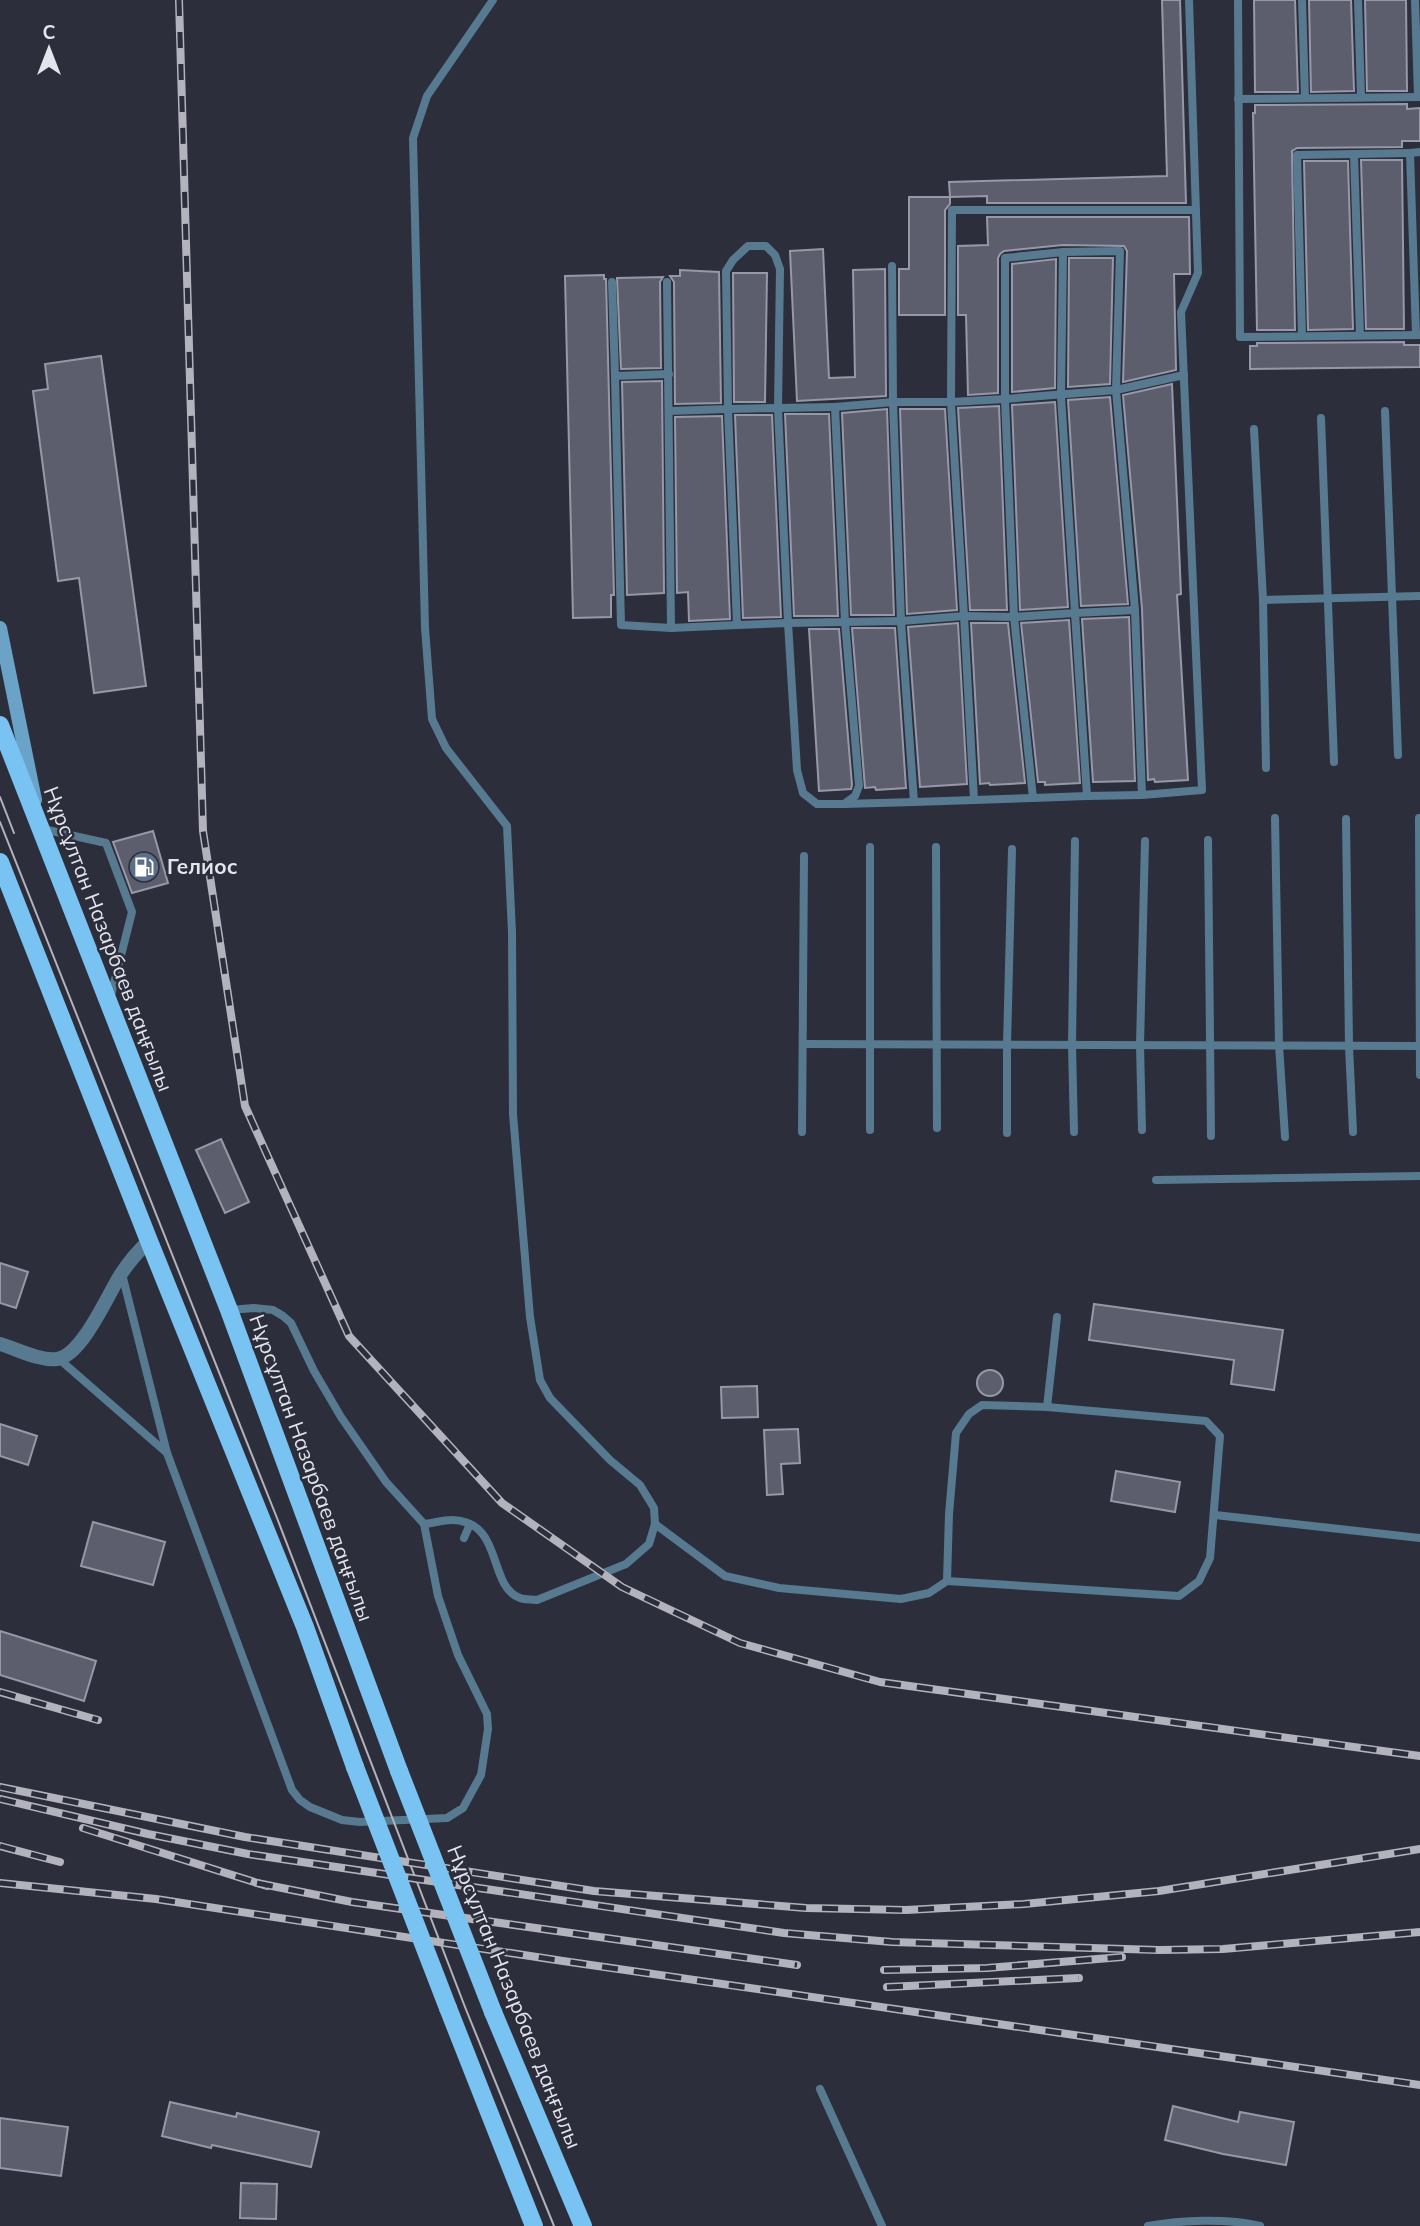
<svg xmlns="http://www.w3.org/2000/svg" width="1420" height="2226" font-family="Mulish,sans-serif">
	<rect width="100%" height="100%" fill="#2d2e3b"/>
	<g fill="#5d5e6d" stroke="#9698a8" stroke-width="2">
		<path d="M1162,0H1180L1186,203H987V196L950,197L949,182L1167,176Z"/>
		<path d="M1254,0H1295L1298,92H1255Z"/>
		<path d="M1309,0H1351L1354,91L1311,92Z"/>
		<path d="M1365,0H1406L1407,91H1367Z"/>
		<path d="M1407,104V109L1420,108V141H1402V147L1297,148L1292,151L1295,330H1257L1253,113H1255V105Z"/>
		<path d="M1361,160H1402L1404,329H1366Z"/>
		<path d="M1304,161H1348L1353,329L1308,330Z"/>
		<path d="M909,197H950V204L945,210V315H899V269H909Z"/>
		<path d="M987,217H1189L1190,274H1174L1176,370L1123,382L1127,251L1124,246L1063,245L1004,251L1000,254L998,258V393L968,395L966,315H958V246L988,245Z"/>
		<path d="M823,249L829,378L855,377L853,270L885,269L886,396L797,401L790,251Z"/>
		<path d="M1069,258H1113L1110,384L1068,387Z"/>
		<path d="M1056,259L1055,388L1012,392V264Z"/>
		<path d="M680,270L719,272L721,403L675,404L674,282L670,276H680Z"/>
		<path d="M733,273H767L765,402H734Z"/>
		<path d="M604,275V279H606L614,595H611V617L573,618L565,276Z"/>
		<path d="M663,277L660,282L661,368L621,369L617,278Z"/>
		<path d="M1404,342V345H1420V367L1250,369V346H1257V343Z"/>
		<path d="M101,356L146,686L94,693L79,578L58,581L33,391L48,389L45,364Z"/>
		<path d="M662,381L664,593L627,595L622,382Z"/>
		<path d="M1172,384L1181,594L1177,595L1188,780L1155,782L1154,779L1148,780L1142,609L1123,395Z"/>
		<path d="M1110,397L1128,604L1081,606L1068,400Z"/>
		<path d="M1055,402L1068,607L1020,610L1012,405Z"/>
		<path d="M999,406L1007,610H970L958,408Z"/>
		<path d="M887,409L894,615H851L842,413Z"/>
		<path d="M900,409H945L957,610L907,614Z"/>
		<path d="M785,414H829L838,616H794Z"/>
		<path d="M735,415H772L781,617L743,618Z"/>
		<path d="M722,416L730,619L689,621L688,592L677,593L675,417Z"/>
		<path d="M1129,617L1135,781L1093,782L1082,619Z"/>
		<path d="M1069,620L1080,783L1045,785V782H1038L1021,623Z"/>
		<path d="M958,623L967,784L920,787L908,627Z"/>
		<path d="M971,623H1008L1025,783L990,785L989,783L980,784Z"/>
		<path d="M852,628H895L906,788L876,790L875,787L865,788Z"/>
		<path d="M809,629H839L852,785L851,789L819,791Z"/>
		<path d="M153,831L168,883L132,893L113,842Z"/>
		<path d="M221,1139L249,1202L225,1213L196,1150Z"/>
		<path d="M0,1263L28,1272L16,1308L0,1303Z"/>
		<path d="M1094,1304L1283,1330L1274,1390L1231,1384L1234,1360L1089,1340Z"/>
		<circle cx="990" cy="1383" r="13"/>
		<path d="M757,1386L758,1417L722,1418L721,1387Z"/>
		<path d="M0,1424L37,1436L28,1465L0,1456Z"/>
		<path d="M798,1429L800,1463L781,1464L783,1494L767,1495L764,1430Z"/>
		<path d="M1116,1471L1180,1482L1175,1512L1111,1501Z"/>
		<path d="M93,1522L165,1542L153,1585L81,1566Z"/>
		<path d="M0,1631L96,1661L84,1701L0,1675Z"/>
		<path d="M170,2102L236,2117L237,2113L319,2132L311,2167L212,2145L211,2148L162,2136Z"/>
		<path d="M1173,2106L1238,2122L1240,2112L1294,2122L1286,2165L1223,2154L1165,2140Z"/>
		<path d="M0,2118L68,2127L61,2176L0,2168Z"/>
		<path d="M241,2183L277,2184L276,2219L240,2218Z"/>
	</g>
	<g fill="none" stroke-linecap="round" stroke-linejoin="round">
		<g stroke="#577a90" stroke-width="8">
			<path d="M1238,0L1240,337L1420,335"/>
			<path d="M1302,0L1305,98"/>
			<path d="M1358,0L1361,97"/>
			<path d="M1415,0L1418,97"/>
			<path d="M1238,99L1420,97"/>
			<path d="M1354,154L1360,335"/>
			<path d="M1063,252L1005,258V399L1116,390L1135,610"/>
			<path d="M892,266L893,402H951L952,210H1196"/>
			<path d="M612,282L615,376"/>
			<path d="M667,282L671,628"/>
			<path d="M1416,335L1410,153L1420,152"/>
			<path d="M1302,336L1297,155L1410,153"/>
			<path d="M669,374L615,376L621,625L671,628L737,625L728,409L778,408L788,623L845,622L835,407L893,402L901,621L964,616L951,402L1005,399L1014,617L1075,613L1061,396L1063,252L1120,251L1116,390L1184,375"/>
			<path d="M669,411L728,409L726,271L733,260L748,246H766L775,255L780,269L778,408L835,407"/>
			<path d="M1385,411L1398,755"/>
			<path d="M1321,418L1334,762"/>
			<path d="M1254,429L1263,600L1266,768"/>
			<path d="M1263,600L1420,596"/>
			<path d="M737,625L788,623L797,770L803,793L817,804H844L855,796L859,786L845,622L901,621L914,802L974,800L964,616L1014,617L1033,798L1087,796L1075,613L1135,610L1142,795L1202,790L1181,312L1198,273L1189,0"/>
			<path d="M1087,796L1142,795"/>
			<path d="M974,800L1033,798"/>
			<path d="M844,804L914,802"/>
			<path d="M1275,818L1279,1045L1285,1137"/>
			<path d="M1419,818L1420,1075"/>
			<path d="M1346,819L1349,1046L1353,1132"/>
			<path d="M43,829L106,843L132,912L110,999"/>
			<path d="M1208,840L1211,1136"/>
			<path d="M870,847V1130"/>
			<path d="M936,847L937,1128"/>
			<path d="M803,1044L1420,1046"/>
			<path d="M1142,1130L1140,1045L1145,841"/>
			<path d="M802,1132L804,856"/>
			<path d="M1074,1132L1072,1045L1075,841"/>
			<path d="M1007,1133V1045L1012,849"/>
			<path d="M1156,1180L1420,1176"/>
			<path d="M122,1274L167,1453L292,1790L300,1800L310,1807L342,1820L360,1822L447,1818L463,1808L481,1775L488,1729L487,1714L458,1655L438,1596L424,1524L386,1482L341,1417L314,1371L291,1323L283,1316L273,1310L254,1308L229,1310"/>
			<path d="M59,1359L167,1453"/>
			<path d="M982,1405L1047,1407L1206,1421L1220,1436L1210,1558L1199,1581L1179,1596L947,1581L949,1514L956,1433L969,1414Z"/>
			<path d="M1047,1407L1057,1317"/>
			<path d="M1215,1515L1420,1538"/>
			<path d="M424,1524C433,1523 443,1520 452,1520C504,1521 487,1586 520,1598C525,1600 532,1599 537,1600L626,1564L649,1544L655,1524L654,1508L640,1485L610,1460L550,1398L540,1380L530,1317L513,1114L512,932L507,826L446,748L432,719L425,628L413,138L427,96L493,0"/>
			<path d="M655,1524L725,1576L779,1588L901,1599L929,1593L947,1581"/>
			<path d="M464,1538L470,1524"/>
			<path d="M820,2089L882,2226"/>
			<path d="M1148,2226C1180,2220 1228,2218 1260,2226"/>
		</g>
		<path stroke="#577a90" stroke-width="14" d="M0,1344C17,1349 39,1361 57,1359C82,1356 108,1294 121,1274C129,1262 138,1251 149,1241"/>
		<path stroke="#6ba3c8" stroke-width="14" d="M0,628L35,800"/>
		<g stroke="#79c3f2" stroke-width="18">
			<path d="M0,725L229,1310L399,1771"/>
			<path d="M0,862L149,1241L305,1627L355,1767"/>
			<path d="M448,2008L534,2226"/>
			<path d="M493,2012L583,2226"/>
		</g>
		<g stroke="#b2b3bc" stroke-width="2">
			<path d="M0,797L14,833"/>
			<path d="M0,822L277,1518L465,2007L554,2226"/>
		</g>
		<g stroke="#b2b3bc" stroke-width="8">
			<g id="rail">
				<path d="M179,0L203,831L245,1106L349,1336L502,1503L622,1587L740,1643L880,1682L1420,1756"/>
				<path d="M0,1692L98,1720"/>
				<path d="M0,1787L245,1837L594,1891L806,1908L906,1910L1024,1904L1159,1891L1420,1849"/>
				<path d="M0,1799L148,1834L248,1854L784,1933L892,1942L1159,1950L1223,1949L1420,1932"/>
				<path d="M83,1828L267,1886"/>
				<path d="M0,1846L60,1862"/>
				<path d="M0,1883L156,1899L563,1961L1420,2085"/>
				<path d="M257,1883L352,1902L797,1965"/>
				<path d="M884,1970L987,1968L1122,1957"/>
				<path d="M887,1987L1079,1978"/>
			</g>
		</g>
		<use href="#rail" stroke="#2d2e3b" stroke-width="5" stroke-dasharray="16" stroke-linecap="butt"/>
		<g stroke="#79c3f2" stroke-width="18">
			<path d="M355,1767L448,2008"/>
			<path d="M399,1771L493,2012"/>
		</g>
	</g>
	<defs>
		<g id="fuel-disc" transform="scale(1.575)"><circle r="9.5" fill="#5c6f8a" stroke="#2d2e3b"/><path d="M-5.5-6h7V0h2V4h1.3V-2.5L3-4.5l.8-.8L6-3V5H2.5V1h-1V6h-7ZM-4.2-4.7v3.2H.2V-4.7Z" fill="#fff"/></g>
	</defs>
	<g fill-rule="evenodd">
		<use href="#fuel-disc" x="144" y="867"/>
	</g>
	<g text-anchor="middle" stroke-width="5" stroke-linejoin="round" paint-order="stroke">
		<g font-size="21" font-weight="bold" fill="#e3e4ec" stroke="#2d2e3b" text-anchor="start">
			<text x="167" y="874">Гелиос</text>
		</g>
		<g font-size="21" fill="#e3e4ec" stroke="#2d2e3b">
			<text transform="translate(108 939) rotate(69)" y="7">Нұрсұлтан Назарбаев даңғылы</text>
			<text transform="translate(311 1468) rotate(70)" y="7">Нұрсұлтан Назарбаев даңғылы</text>
			<text transform="translate(514 1997) rotate(68)" y="7">Нұрсұлтан Назарбаев даңғылы</text>
		</g>
	</g>
	<g transform="translate(49 49)" stroke="#2d2e3b" stroke-width="5" paint-order="stroke">
	<path d="M0-5L12 26L0 18L-12 26Z" fill="#e3e4ec"/>
	<text y="-10" font-size="19" font-weight="bold" text-anchor="middle" fill="#e3e4ec">С</text>
	</g>
</svg>
